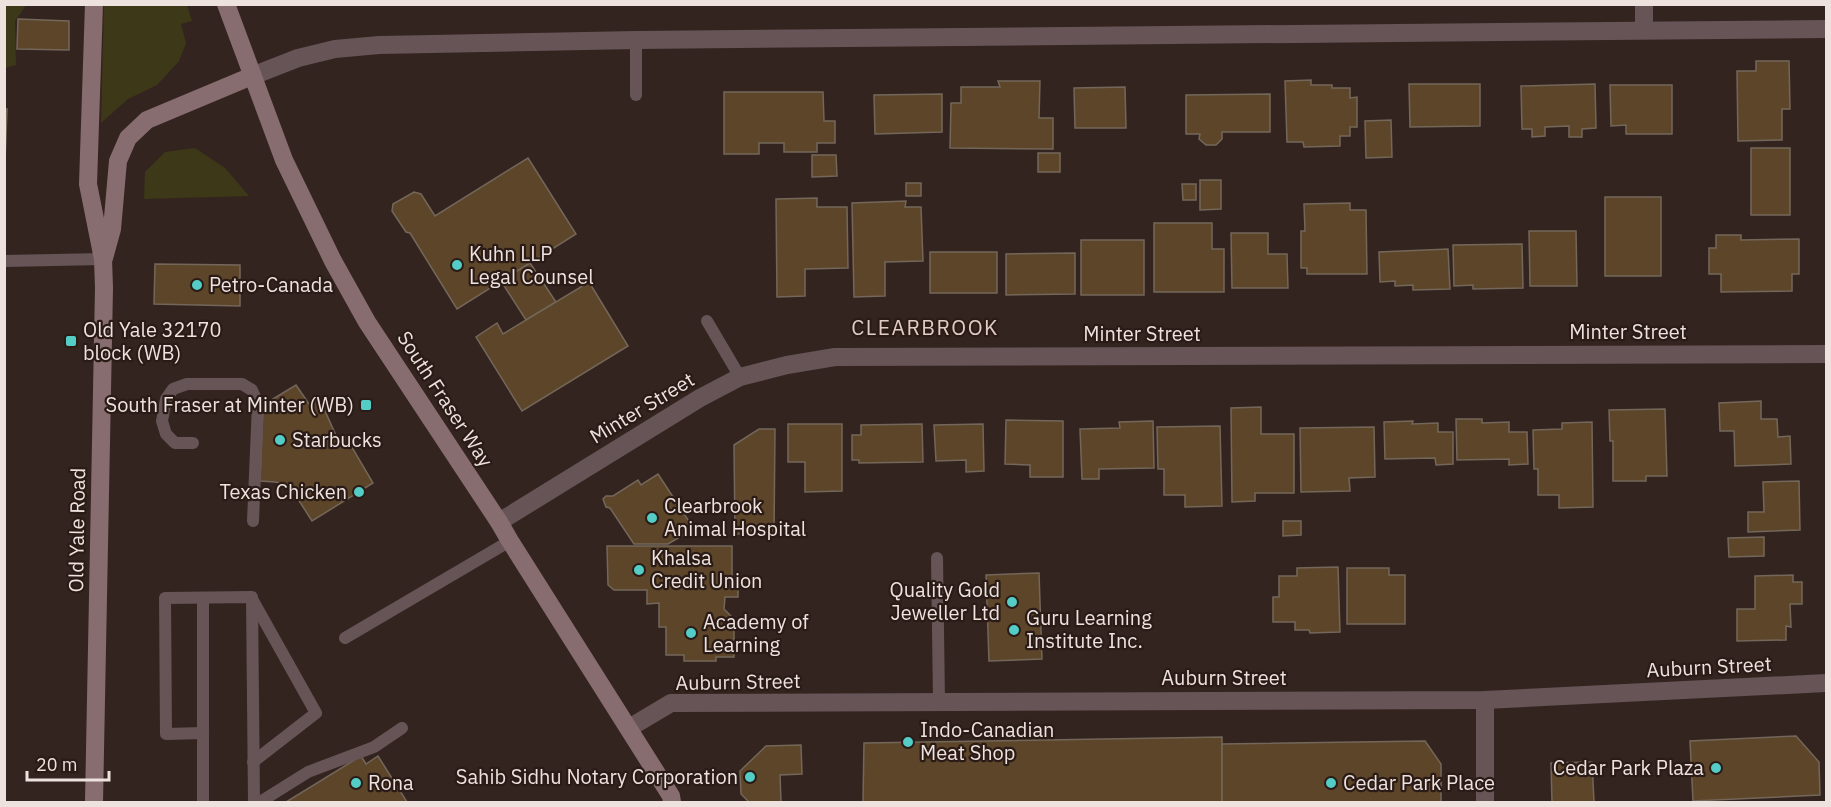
<svg xmlns="http://www.w3.org/2000/svg" width="1831" height="807" font-family="'IBM Plex Sans',sans-serif">
	<rect width="100%" height="100%" fill="#34241f"/>
	<g fill="#3d3818">
		<path d="M5,4L26,5L15,21L16,65L5,68Z"/>
		<path d="M104,5H187L192,21L181,24L186,43L179,61L157,85L128,99L101,123Z"/>
		<path d="M195,148L225,168L249,196L144,199L145,172L165,152Z"/>
	</g>
	<g fill="#5d452a" stroke="#73675a" stroke-width="1.5">
		<path d="M18,19L69,21V50L17,49Z"/>
		<path d="M1756,61H1789L1790,109H1782V140L1738,141L1737,71H1756Z"/>
		<path d="M1311,80V85H1332V88H1350V98L1357,97V127H1350V136H1340V146L1304,147L1303,142H1287L1285,81Z"/>
		<path d="M998,81H1040L1039,118H1053V149L950,148L951,103H961V87H1000Z"/>
		<path d="M1409,84H1480V126L1410,127Z"/>
		<path d="M1595,84L1596,128L1582,129V137H1569V126L1545,127V136L1532,137V129H1522L1521,86Z"/>
		<path d="M1610,85H1672V134H1626V125L1611,126Z"/>
		<path d="M1125,87L1126,128H1075L1074,88Z"/>
		<path d="M724,92H823L824,121H835V143H817V152H784V143H759V154H724Z"/>
		<path d="M942,94V132L875,134L874,95Z"/>
		<path d="M1270,94V132H1222V139L1216,145H1206L1199,139L1200,134H1186V95Z"/>
		<path d="M4,109H7L4,188Z"/>
		<path d="M1391,120L1392,157L1366,158L1365,121Z"/>
		<rect x="1751" y="148" width="39" height="67"/>
		<rect x="1038" y="153" width="22" height="19"/>
		<path d="M812,155H836L837,176L812,177Z"/>
		<path d="M528,158L576,234L457,309L410,233L406,232L392,211L393,204L414,192L421,194L435,216Z"/>
		<path d="M1200,180H1221V209L1200,210Z"/>
		<rect x="906" y="183" width="15" height="13"/>
		<path d="M1182,184H1196V200H1183Z"/>
		<rect x="1605" y="197" width="56" height="79"/>
		<path d="M817,198V207H847L848,268L805,269V296L777,297L776,199Z"/>
		<path d="M906,201L905,207H921L923,261L885,262V296L854,297L852,203Z"/>
		<path d="M1350,203V210H1366L1367,274H1307V268H1301V231H1305L1304,204Z"/>
		<path d="M1154,223H1212V249H1224V292H1154Z"/>
		<path d="M1529,231H1576L1577,286H1530Z"/>
		<path d="M1231,233H1268V254H1287L1288,288H1232Z"/>
		<path d="M1716,235H1741V240L1799,239V274H1792V291L1721,292V274H1709V248H1716Z"/>
		<rect x="1081" y="240" width="63" height="55"/>
		<path d="M1522,244L1523,288L1473,289V285L1454,286L1453,245Z"/>
		<path d="M1448,249L1450,289L1413,290V285L1395,286V281L1380,282L1379,252Z"/>
		<rect x="930" y="252" width="67" height="41"/>
		<path d="M1075,253V294L1006,295V254Z"/>
		<path d="M530,263L556,302L526,320L501,281Z"/>
		<path d="M155,264L240,265V306L154,304Z"/>
		<path d="M589,282L628,346L522,411L476,337L497,323L503,334Z"/>
		<path d="M296,385L309,404L320,400L339,442L346,437L373,483L312,521L289,485L275,482L260,481L263,405Z"/>
		<path d="M1761,401V419H1777L1778,437L1790,436L1791,464L1735,466L1734,431H1720L1719,403Z"/>
		<path d="M1261,407V434H1294V493H1255V501L1232,502L1231,408Z"/>
		<path d="M1665,409L1667,476H1646V481H1613V441H1610L1609,410Z"/>
		<path d="M1456,419H1482V423L1509,422V432H1527L1528,464L1509,465V459L1457,460Z"/>
		<path d="M1006,420L1063,421V477H1030V465L1005,464Z"/>
		<path d="M1153,421L1154,468L1099,469V479H1082L1080,429L1120,428L1119,422Z"/>
		<path d="M1413,421L1412,424L1438,423V432H1453V464L1436,465L1435,458L1385,459L1384,422Z"/>
		<path d="M1592,422L1593,507L1559,508V495H1538V469H1534L1533,430L1562,429V423Z"/>
		<path d="M788,424H842V491L805,492V462H788Z"/>
		<path d="M922,424L923,462L859,463V460H852V435H861V425Z"/>
		<path d="M983,424L984,471L966,472V460L936,461L934,425Z"/>
		<path d="M1220,426L1222,506L1185,507V495H1164V469H1158L1157,427Z"/>
		<path d="M1374,427L1375,477L1349,478L1350,491L1301,492L1300,428Z"/>
		<path d="M759,429H775L774,534H735L734,445Z"/>
		<path d="M658,474L694,529L668,544H634L610,508L606,507L603,499L606,496H613L638,480L641,485Z"/>
		<path d="M1799,481L1800,530L1748,532V512H1764L1763,482Z"/>
		<path d="M1283,521H1301V535L1283,536Z"/>
		<path d="M1764,537V556L1729,557L1728,538Z"/>
		<path d="M607,546H732V586H738V597H725L724,609L734,619V657H716V661H684V655H666V627H659V603L647,604V590H614L608,585Z"/>
		<path d="M1338,567L1340,632L1310,633L1309,630H1295V622H1273V597H1279V576H1297V568Z"/>
		<path d="M1347,568H1389V575H1405V624H1347Z"/>
		<path d="M1039,573L1042,659L989,661L986,575Z"/>
		<path d="M1793,575V582H1802V604H1790L1791,627L1786,626V640L1737,641V609H1755V576Z"/>
		<path d="M1796,736L1819,762L1820,795L1693,801L1690,741Z"/>
		<path d="M1222,737V802H863L864,743Z"/>
		<path d="M1425,741L1441,764V802H1222V744Z"/>
		<path d="M801,745L802,774L780,775L781,802H749L741,794L740,771L766,746Z"/>
		<path d="M361,756L366,764L378,756L407,802H286Z"/>
		<path d="M1592,762L1594,802H1552L1551,763Z"/>
	</g>
	<g fill="none" stroke-linecap="round" stroke-linejoin="round">
		<g stroke="#665457" stroke-width="12">
			<path d="M636,40V95"/>
			<path d="M4,261L103,259"/>
			<path d="M707,321L740,377"/>
			<path d="M193,443H175L166,434L162,421L166,399L173,389L187,384H242L252,390L258,404L253,521"/>
			<path d="M937,558L939,701"/>
			<path d="M203,598V802"/>
			<path d="M252,599L316,713L253,762"/>
			<path d="M345,638L510,541"/>
			<path d="M203,733L166,734L165,598L252,597L254,802"/>
			<path d="M260,802L308,772L374,747L402,728"/>
		</g>
		<g stroke="#665457" stroke-width="18">
			<path d="M1644,4V30"/>
			<path d="M252,76L298,58L335,49L379,45L636,40L1826,29"/>
			<path d="M499,522L700,398L740,377L787,365L835,357L1826,354"/>
			<path d="M1485,700V802"/>
			<path d="M629,728L671,703L1485,700L1826,683"/>
		</g>
		<g stroke="#886d70" stroke-width="18">
			<path d="M226,4L284,160L333,261L367,322L499,522L510,541L671,796L672,802"/>
			<path d="M104,258L112,229L118,161L128,138L147,120L252,76"/>
			<path d="M94,802L104,288L103,259L88,184L94,4"/>
		</g>
	</g>
	<g fill="#54cdc6" stroke="#2a1b16" stroke-width="2">
		<circle cx="457" cy="265" r="6"/>
		<circle cx="197" cy="285" r="6"/>
		<rect x="65" y="335" width="12" height="12" rx="3"/>
		<rect x="360" y="399" width="12" height="12" rx="3"/>
		<circle cx="280" cy="440" r="6"/>
		<circle cx="359" cy="492" r="6"/>
		<circle cx="652" cy="518" r="6"/>
		<circle cx="639" cy="570" r="6"/>
		<circle cx="1012" cy="602" r="6"/>
		<circle cx="1014" cy="630" r="6"/>
		<circle cx="691" cy="633" r="6"/>
		<circle cx="908" cy="742" r="6"/>
		<circle cx="1716" cy="768" r="6"/>
		<circle cx="750" cy="777" r="6"/>
		<circle cx="356" cy="783" r="6"/>
		<circle cx="1331" cy="783" r="6"/>
	</g>
	<g text-anchor="middle" stroke-width="4.5" stroke-linejoin="round" paint-order="stroke">
		<g font-size="20" fill="#ede2de" stroke="#2a1b16" text-anchor="start">
			<text x="469" y="261">Kuhn LLP<tspan x="469" dy="23">Legal Counsel</tspan></text>
			<text x="209" y="292">Petro-Canada</text>
			<text x="83" y="337">Old Yale 32170<tspan x="83" dy="23">block (WB)</tspan></text>
			<text x="354" y="412" text-anchor="end">South Fraser at Minter (WB)</text>
			<text x="292" y="447">Starbucks</text>
			<text x="347" y="499" text-anchor="end">Texas Chicken</text>
			<text x="664" y="513">Clearbrook<tspan x="664" dy="23">Animal Hospital</tspan></text>
			<text x="651" y="565">Khalsa<tspan x="651" dy="23">Credit Union</tspan></text>
			<text x="1000" y="597" text-anchor="end">Quality Gold<tspan x="1000" dy="23">Jeweller Ltd</tspan></text>
			<text x="1026" y="625">Guru Learning<tspan x="1026" dy="23">Institute Inc.</tspan></text>
			<text x="703" y="629">Academy of<tspan x="703" dy="23">Learning</tspan></text>
			<text x="920" y="737">Indo-Canadian<tspan x="920" dy="23">Meat Shop</tspan></text>
			<text x="1704" y="775" text-anchor="end">Cedar Park Plaza</text>
			<text x="738" y="784" text-anchor="end">Sahib Sidhu Notary Corporation</text>
			<text x="368" y="790">Rona</text>
			<text x="1343" y="790">Cedar Park Place</text>
		</g>
		<g font-size="20" fill="#ede2de" stroke="#2a1b16">
			<text x="1628" y="339">Minter Street</text>
			<text x="1142" y="341">Minter Street</text>
			<text transform="translate(445 399) rotate(57)" y="7">South Fraser Way</text>
			<text transform="translate(642 408) rotate(-31)" y="7">Minter Street</text>
			<text transform="translate(77 530) rotate(-89)" y="7">Old Yale Road</text>
			<text transform="translate(1709 667) rotate(-3)" y="7">Auburn Street</text>
			<text x="1224" y="685">Auburn Street</text>
			<text transform="translate(738 682) rotate(-1)" y="7">Auburn Street</text>
		</g>
		<g font-size="21" letter-spacing="1.5" fill="#e1ccc5" stroke="#2a1b16">
			<text x="925" y="335">CLEARBROOK</text>
		</g>
	</g>
	<rect width="1831" height="807" fill="none" stroke="#ede2de" stroke-width="12"/>
	<path d="M27 771v9h82v-9" fill="none" stroke="#ede2de" stroke-width="3"/>
	<text x="36" y="771" font-size="18" fill="#ede2de" stroke="#2a1b16" stroke-width="4.5" paint-order="stroke">20 m</text>
</svg>
